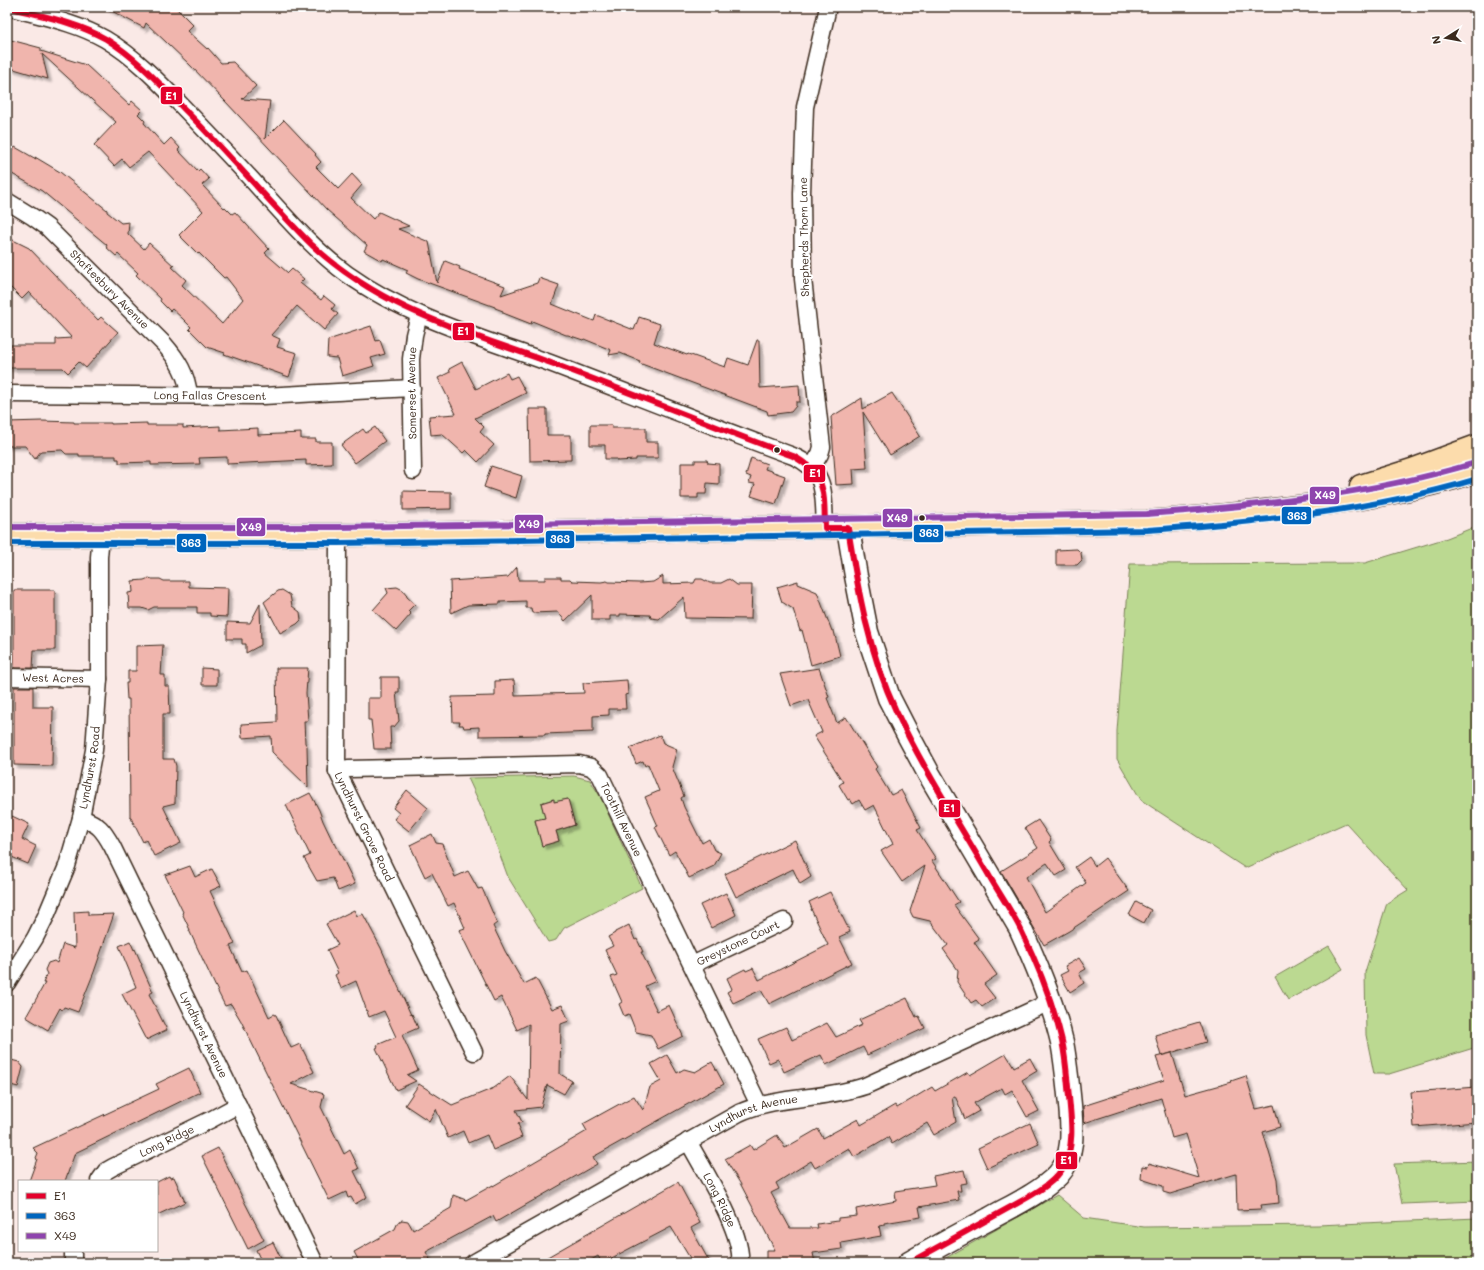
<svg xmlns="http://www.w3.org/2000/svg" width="1484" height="1270" font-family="Mali,sans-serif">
	<defs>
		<filter id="shadow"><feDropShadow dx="3.5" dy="3.5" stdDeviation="1" flood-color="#0004"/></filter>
	</defs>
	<rect width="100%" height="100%" fill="#fae9e6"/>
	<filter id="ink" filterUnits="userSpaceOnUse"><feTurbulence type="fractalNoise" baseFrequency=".025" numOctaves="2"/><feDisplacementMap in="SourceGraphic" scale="8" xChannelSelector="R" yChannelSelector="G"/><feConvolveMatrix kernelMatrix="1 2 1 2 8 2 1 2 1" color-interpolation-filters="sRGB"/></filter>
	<g filter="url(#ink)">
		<g fill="#bbd991" stroke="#7b8258" fill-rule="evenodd">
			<path d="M1477,526V1047L1389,1074H1374L1366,1035L1365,972L1387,903L1408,890L1346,823L1245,868L1141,800L1117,759V731L1130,564L1365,563L1447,538Z"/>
			<path d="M574,776L590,780L600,796L642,888L564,928L556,940L548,942L508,877L486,817L468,778ZM553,799L554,802L568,799L575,825L556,831L559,841L542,846L535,821L545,818L541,803Z"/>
			<path d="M1329,946L1343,969L1288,1000L1275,977Z"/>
			<path d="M1477,1161V1201L1402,1204L1394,1164Z"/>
			<path d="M1057,1195L1084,1218L1144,1227L1318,1225L1477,1218V1263H937Z"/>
		</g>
		<g fill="#f0b5ad" stroke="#3b2a1e" filter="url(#shadow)">
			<path d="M104,7H175L193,25L187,31L207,49L208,48L221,63L233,62L256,86L242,99L270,101L265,139L284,120L316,154L315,155L321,162L316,167L338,189L352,174L362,185L351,198L373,219L379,212L409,226L398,229L429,242L437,283L445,261L460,267L459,269L505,286L501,295L537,283L539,278L559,285L552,304L594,321L596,315L634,330L639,317L660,324L654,343L687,355L688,354L725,367L728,358L748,365L757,340H759L760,388L799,385L800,402H796V406L791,412L768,415L767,411L639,363L640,361L620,353L609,355L611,350L584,339L583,340L568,335H566L532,321L531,324L503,313V311L495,308V307L418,279L406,273L408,270L383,259L382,261L364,251L367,245L327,210L225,101L189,64L146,23L144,28Z"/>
			<path d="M7,39L41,48V51L86,65L129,105L132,101L142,110L138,114L145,121L144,123L164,145L171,138L180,148L178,150L198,171L200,169L209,179L202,185L224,208L225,207L232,214L235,212L269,249L265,253L288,273L292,269L304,279L300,283L321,300L324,296L335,305L332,309L338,314L324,330L297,306L271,335L280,339L277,347L297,353L289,377L224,354L225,353L207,347L189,329L191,327L182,318L172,309L170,311L160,301L161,299L136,275L138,273L118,254L116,256L106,247L107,245L42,191L7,171V148L12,151L15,147L36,159L35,157L60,172L107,210V212L121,223L129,222L128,234L144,249L149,243L174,266L172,267L186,280L182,285L222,324L243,299L226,277L224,278L199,253L198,254L179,235L203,211L148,152L129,167L122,159L114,166L94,145L116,122L42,54L48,79L7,67Z"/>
			<path d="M7,237L29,248L98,320L101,317L118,332L86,368L79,362L68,373L63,368H7V345H56V339L72,338L29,292L22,299L7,284Z"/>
			<path d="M371,326L376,341L380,340L385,354L371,358L374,366L342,376L337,358L327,357L328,340Z"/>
			<path d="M462,362L476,389L507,373L510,379L517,376L526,393L475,418L484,427L480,432L494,445L478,462L466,450L463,453L442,434L431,435L429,416L456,414L438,378L450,372L449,369Z"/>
			<path d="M892,393L920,436L890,455L863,412L867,468L853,469L854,484L836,485L831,417L862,398L863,409Z"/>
			<path d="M529,409H547V435H571V460L530,461Z"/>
			<path d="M42,421L74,422V423H111V424L147,423V425H183V428L220,426V430L258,428V435L301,433V439H316V442H332V464L306,465V460L227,464V457L199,458L200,464L151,465V462L119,463V459H116V456H79V454H66L62,450L41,451L35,459L25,446H7V422Z"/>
			<path d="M590,425H612V428H646V442H658V458H636V460L617,461V459H605V445H590Z"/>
			<path d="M375,427L385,441L355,463L341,445L363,429L366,433Z"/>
			<path d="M751,458L767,464L765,469L785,476L776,504L751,496L755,484L749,483L751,477L746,475Z"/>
			<path d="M695,460H707L708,463L719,464V484L707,483L706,494H698V498H681V463H695Z"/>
			<path d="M491,466L522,476L516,498L484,487Z"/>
			<path d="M403,491L451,492V509L403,510Z"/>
			<path d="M1077,549L1081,553L1082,560L1077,565H1056V550Z"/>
			<path d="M517,567L518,580H545V577H561V579H570L572,581L601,582L607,581L609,582L639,583L653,582L663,576V584L694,583L696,579H702L710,583H721L729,579L737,585H752L751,619L685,618L684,597L659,619L651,618L650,615L620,614V616H610V620H592V595L565,621L558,612L532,613L531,608H526V601L500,602V604L468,605L451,613L450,581L508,577Z"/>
			<path d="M149,578L152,579H160L164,581H189V587L228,588L227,617L210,616V613H197V607H154L148,610L142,608H129L128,593L133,592L132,581L144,580Z"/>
			<path d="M798,581V584L817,592L832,631H834L840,656L811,665L802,630L800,631L793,609L782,602L777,587Z"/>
			<path d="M397,587L403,590L406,594L407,597L415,604L408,611L411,614L396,631L373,610L388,593L386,588Z"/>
			<path d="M14,590H55V650H34L33,668H14Z"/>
			<path d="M282,590L290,595L292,606L300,612L301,620L297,624L280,633L264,602L278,591Z"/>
			<path d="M260,604L261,645L246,653V644H242V639H227V622L250,623Z"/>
			<path d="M163,645L161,675H165V686H169L170,714H163V759H174L176,766L175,803L163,806L181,843L154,856L146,840L143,842L130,816L129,699H127L126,683H128V671H136V646Z"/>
			<path d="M202,668L217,669V685H202Z"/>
			<path d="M276,668H308L306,693L308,721H304L305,743L307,746L308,787L272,752L271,736L242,738L241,724L277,722Z"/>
			<path d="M819,668L829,697L827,698L837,723L846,717L877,767L875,769L891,795L901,790L921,828L917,830L936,859L932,861L959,902L954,905L979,939L974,942L997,975L984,984L995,998L982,1007L976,1000L971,1003L957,982L958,970L943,949L948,945L930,921L913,917L910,911L925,866L902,882L881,851L893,844L874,805L865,810L859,800L853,804L850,799L848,800L839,785L843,782L814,736L822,732L808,700L791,706L780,674Z"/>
			<path d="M381,677H399V692H396L399,721L394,727H390L391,749H374L371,720H368V698H381Z"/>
			<path d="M514,680L515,696L544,695V694L584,693L583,683L627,680L628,694L625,695L626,709H609V715L593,716V732L545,734V735L479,736V727L464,728L463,725H459L460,722H453L452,697L495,696V681Z"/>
			<path d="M14,687H33V707H53L52,766L14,765Z"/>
			<path d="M660,735L663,743L677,749L672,767L684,796L681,798L684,807L702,843L709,839L714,850L721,853L714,866L689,878L675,851L669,855L655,827L658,826L645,797L659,791L648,764L645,766L643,761L636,764L630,748Z"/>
			<path d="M407,790L428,808L409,831L394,819L399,813L393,808Z"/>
			<path d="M310,793L319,810L323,821L334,844L335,843L355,884L338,891L333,878L317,881L304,858L310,855L286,805Z"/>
			<path d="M554,799V802L568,799L575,825L556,831L559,841L542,846L535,820L545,818L541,803Z"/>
			<path d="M12,816L29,824L22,839L36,846L28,864L7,855V827Z"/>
			<path d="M1038,820L1051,840L1049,842L1066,870L1056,876L1047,863L1026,877L1045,912L1086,883L1075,867L1089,857L1095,866L1105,858L1129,891L1069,931L1044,945L1001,871L1038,848L1025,828Z"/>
			<path d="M432,834L436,843L442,844L455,877L468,871L478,889L482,888L497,923L493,926L505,951L524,984L536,978L552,1009L562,1005L569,1021L561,1024L560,1074L572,1081L564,1094L547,1085L541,1107L516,1110L522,1122L518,1124L520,1129L519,1130L522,1137L493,1150L487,1135L468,1143L463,1131L448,1138L436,1109L429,1121L405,1105L419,1084L452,1105L494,1088L510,1076L528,1100L529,1024L517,1030L501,997L494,1001L459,930L465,928L454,903L448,906L432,873L425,877L410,845Z"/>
			<path d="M795,840L811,877L800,884L793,869L736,897L725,874Z"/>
			<path d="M190,866L195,877L212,869L221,886L210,891L235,944L230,946L242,972L247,970L269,1017L274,1014L276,1015L291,1048L300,1044L314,1072L291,1084L324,1094L321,1107L344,1154L350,1150L359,1169L354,1171L367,1197L355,1204L351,1197L348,1198L346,1192L329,1200L241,1021L231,1004L225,1006L219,994L189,930H190L182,913L183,912L165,875Z"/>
			<path d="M830,892L850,932L839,937L852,963L769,1004L761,990L733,1003L727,992L732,989L727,978L745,969L746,971L753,968L759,980L828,945L811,909H812L809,902Z"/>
			<path d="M726,893L736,915L711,928L700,905Z"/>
			<path d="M1136,902L1151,910L1144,923L1129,915Z"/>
			<path d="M354,910L357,916L363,914L381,948L411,1015L412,1014L418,1028L402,1035L418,1070L407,1075L416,1081L396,1090L376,1048L378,1047L377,1045L396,1037L384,1011L369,1017L356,981L341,988L335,975L338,973L327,950L338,945L326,924Z"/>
			<path d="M88,911V915L114,914L94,972L78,1012L64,1007L62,1010L60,1008L48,1030L26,1017L45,983H43L47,974L45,970L48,963L54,961L57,963L63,944L75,948L74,912Z"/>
			<path d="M629,925L635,940L637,939L643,952H641L656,981L645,986L657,1011L669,1005L683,1036L658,1049L651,1035L636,1032L629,1014L624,1016L619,1004L622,1002L611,977L617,975L605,950L613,946L608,937L615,933V932Z"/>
			<path d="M130,941L134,950L135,949L142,965H141L153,992L149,994L167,1030L146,1040L122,994L136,987L119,946Z"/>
			<path d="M1079,958L1086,969L1079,973L1084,983L1070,992L1060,975L1068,971L1065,966Z"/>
			<path d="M907,998L916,1017L919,1016L925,1028L867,1055L863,1047L826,1065L821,1055L784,1072L778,1059L769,1063L758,1039L786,1027L792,1040L827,1023L836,1037L862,1025L859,1020Z"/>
			<path d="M1199,1022L1206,1042L1161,1056L1155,1035Z"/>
			<path d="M1172,1053L1185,1095L1232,1082L1231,1081L1246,1076L1256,1109L1274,1105L1280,1127L1263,1132L1277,1179L1279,1203L1261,1205L1262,1209L1237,1210L1236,1174L1170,1194L1163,1192V1186L1141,1179L1142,1166L1148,1167L1149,1163L1199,1178L1186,1134L1172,1138L1161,1098L1084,1123L1083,1106L1164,1080L1156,1057Z"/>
			<path d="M1006,1054L1014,1067L1030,1058L1037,1071L1022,1080L1039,1111L1027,1117L1012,1090L1005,1094L1002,1088L974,1103L979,1111L965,1119L955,1096L952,1097L956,1122L934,1135L927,1123L892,1144L888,1137L854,1157L849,1148L815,1168L811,1161L776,1183L779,1189L771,1193L790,1228H818L817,1224L838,1221V1218L857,1216L856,1209L896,1201L895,1191L935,1185L933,1176L964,1170L967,1183L960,1184L961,1191H957L959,1200L919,1207L921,1217L884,1223V1225L879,1226L881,1236L841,1243L842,1249L813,1253L815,1263H766V1250H775L740,1183L725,1159L750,1145L753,1150L777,1135L785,1148L818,1129L823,1138L858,1119L861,1125L895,1105L897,1108L932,1087L935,1091L968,1072L970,1075Z"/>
			<path d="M667,1055L677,1073L684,1069L695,1072L712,1062L724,1084L593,1157L597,1164L522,1207L496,1222L493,1216L426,1252L432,1263H360L354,1252L395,1229L398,1222L402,1220L408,1221L413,1230L451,1208L453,1195L466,1200L493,1185V1186L587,1131L583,1124L634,1096L643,1110L650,1087L661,1081L651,1064Z"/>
			<path d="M7,1059L19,1062L23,1067L18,1087L7,1084Z"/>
			<path d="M189,1068L200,1092L75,1153L65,1181H29L37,1159L36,1158L38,1153L33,1148L159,1089L156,1084Z"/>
			<path d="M1477,1087V1122L1414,1127L1411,1092Z"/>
			<path d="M1030,1123L1039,1144L987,1168L978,1148Z"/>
			<path d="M218,1148L243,1199L264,1240L248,1249L202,1156Z"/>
			<path d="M169,1176L170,1178L174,1177L185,1202L157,1215V1182Z"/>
			<path d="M678,1182L700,1223L691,1228L710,1263H693L671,1227L602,1263L598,1256L586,1263H537Z"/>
			<path d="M273,1242L283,1263H262L256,1250Z"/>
		</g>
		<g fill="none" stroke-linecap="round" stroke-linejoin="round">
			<g stroke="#3b2a1e" stroke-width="19">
				<g id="street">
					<path d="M8,7C40,16 75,22 105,39C134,56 158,81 181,105C208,133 235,161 261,190C288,219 314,250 347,274C407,317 481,338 550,363C631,394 711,426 793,456C828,471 823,495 825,528"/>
					<path id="s1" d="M7,201L33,217L47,227L164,344C178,360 187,375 189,395"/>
					<path id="s2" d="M7,394L263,396L412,388"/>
					<path d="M812,467L820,454L822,447L803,279L802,193L805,107L828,7"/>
					<path id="s3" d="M413,471L411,359L414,335L419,315"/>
					<path id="s4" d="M338,535L337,771L474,1052"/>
					<path id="s5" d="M7,677L99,679"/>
					<path id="s6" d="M337,771L348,769L579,764L591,767L600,775L759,1105"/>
					<path id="s7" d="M81,818C99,824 103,830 112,846L315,1263"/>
					<path id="s8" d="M692,965L784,921"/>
					<path id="s9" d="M7,983L35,938L46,916L67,866L81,818L94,750L99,679V557L101,535"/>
					<path id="s10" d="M688,1141C703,1169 744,1233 740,1263"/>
					<path id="s11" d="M99,1181L106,1171L113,1167L212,1119L238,1105"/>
					<path d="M73,1263V1251"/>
					<path id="s12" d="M473,1263L739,1113C779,1095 824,1100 865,1086L1050,1002"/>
				</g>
			</g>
			<g stroke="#3b2a1e" stroke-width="25">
				<path id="secondary" d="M848,528L856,576L867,632L889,698L908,735L929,774L1020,928C1037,965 1053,1003 1062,1042C1066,1063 1068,1084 1070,1105C1072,1129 1075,1156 1058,1175C1039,1194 1012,1206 989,1219C962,1233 935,1248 909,1263"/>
			</g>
			<g stroke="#3b2a1e" stroke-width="25">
				<g id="primary">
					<path d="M1361,486L1412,470L1477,446"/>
					<path d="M7,535H338L1147,522C1189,519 1231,515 1274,510C1342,502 1411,492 1477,471"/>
				</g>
			</g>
			<use href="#street" stroke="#fff" stroke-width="16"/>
			<use href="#secondary" stroke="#fff" stroke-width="22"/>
			<use href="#primary" stroke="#fcdcac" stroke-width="22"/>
			<g stroke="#fff" stroke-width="9">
				<path id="bus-1" d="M8,7C41,16 76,22 106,39C137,58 162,86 187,112C230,155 269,202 312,245C382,310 464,331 551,363C632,393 712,426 793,456C827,474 824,494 825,528H848C858,591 869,653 896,711C923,769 959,823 991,879C1001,896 1012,912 1021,930C1038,965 1053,1003 1062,1041C1066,1059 1067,1078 1069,1097C1071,1119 1075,1145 1064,1166C1056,1181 1039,1191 1025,1199L909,1263"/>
			</g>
			<g stroke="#fff" stroke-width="9">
				<path id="bus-2" d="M7,543H338L1147,530C1258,522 1370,511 1477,479"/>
			</g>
			<g stroke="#fff" stroke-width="9">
				<path id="bus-3" d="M7,527H338L1147,514C1257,506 1368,495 1475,463"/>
			</g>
			<use href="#bus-1" stroke="#e4002b" stroke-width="6"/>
			<use href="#bus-2" stroke="#0065bd" stroke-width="6"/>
			<use href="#bus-3" stroke="#8e44ad" stroke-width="6"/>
		</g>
	</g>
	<g fill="#3b2a1e" stroke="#fff" stroke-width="1.5">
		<circle cx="777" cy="450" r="3.5"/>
		<circle cx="922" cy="518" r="3.5"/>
	</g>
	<g text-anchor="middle" stroke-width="4" stroke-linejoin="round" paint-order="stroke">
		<g font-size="11" fill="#3b2a1e" stroke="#fff">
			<text transform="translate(804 237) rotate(-91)" y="4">Shepherds Thorn Lane</text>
			<text dy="4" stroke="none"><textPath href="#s1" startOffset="136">Shaftesbury Avenue</textPath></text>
			<text dy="4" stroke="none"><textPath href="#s3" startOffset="78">Somerset Avenue</textPath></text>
			<text dy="4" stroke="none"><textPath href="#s2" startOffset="203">Long Fallas Crescent</textPath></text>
			<text dy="4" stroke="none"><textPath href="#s5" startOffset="46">West Acres</textPath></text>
			<text dy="4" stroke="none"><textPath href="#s9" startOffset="233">Lyndhurst Road</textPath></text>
			<text dy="4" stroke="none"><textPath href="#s6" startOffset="316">Toothill Avenue</textPath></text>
			<text dy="4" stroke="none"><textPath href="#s4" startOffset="298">Lyndhurst Grove Road</textPath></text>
			<text dy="4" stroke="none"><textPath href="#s8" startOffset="51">Greystone Court</textPath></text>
			<text dy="4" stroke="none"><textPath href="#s7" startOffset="253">Lyndhurst Avenue</textPath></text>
			<text dy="4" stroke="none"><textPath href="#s12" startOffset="319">Lyndhurst Avenue</textPath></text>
			<text dy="4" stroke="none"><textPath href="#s11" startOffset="80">Long Ridge</textPath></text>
			<text dy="4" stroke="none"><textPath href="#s10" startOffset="67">Long Ridge</textPath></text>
		</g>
	</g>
	<g stroke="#fff" stroke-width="1.5">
		<rect x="160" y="86" width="23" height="19" rx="4" fill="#e4002b"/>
		<rect x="452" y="322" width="23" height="19" rx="4" fill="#e4002b"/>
		<rect x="803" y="464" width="23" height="19" rx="4" fill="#e4002b"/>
		<rect x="1309" y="486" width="31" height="19" rx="4" fill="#8e44ad"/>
		<rect x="1281" y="506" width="31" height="19" rx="4" fill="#0065bd"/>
		<rect x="882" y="508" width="31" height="20" rx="4" fill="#8e44ad"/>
		<rect x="514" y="514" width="30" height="20" rx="4" fill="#8e44ad"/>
		<rect x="236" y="517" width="30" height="20" rx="4" fill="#8e44ad"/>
		<rect x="913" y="524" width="31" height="19" rx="4" fill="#0065bd"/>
		<rect x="545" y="530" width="30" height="19" rx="4" fill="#0065bd"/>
		<rect x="176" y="533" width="31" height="20" rx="4" fill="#0065bd"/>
		<rect x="938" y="799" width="23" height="19" rx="4" fill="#e4002b"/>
		<rect x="1055" y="1151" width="23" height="19" rx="4" fill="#e4002b"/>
	</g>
	<g font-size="11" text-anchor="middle" font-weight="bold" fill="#fff">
		<text x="171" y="100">E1</text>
		<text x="463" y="335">E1</text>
		<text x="815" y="477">E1</text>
		<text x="1325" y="499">X49</text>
		<text x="1297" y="520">363</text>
		<text x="897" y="522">X49</text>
		<text x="529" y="528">X49</text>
		<text x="251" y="531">X49</text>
		<text x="929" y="537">363</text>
		<text x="560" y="543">363</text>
		<text x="191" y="547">363</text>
		<text x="949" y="812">E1</text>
		<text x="1066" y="1164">E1</text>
	</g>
	<rect width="1484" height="1270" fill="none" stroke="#fff" stroke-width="24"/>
	<rect x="12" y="12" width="1460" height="1246" fill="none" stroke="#3b2a1e" stroke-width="1.5" filter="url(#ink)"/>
	<rect x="18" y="1180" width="140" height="72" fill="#ffffff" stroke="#b1aaa5"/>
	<rect x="26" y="1193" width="20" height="6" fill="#e4002b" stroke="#b1aaa5"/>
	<text x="54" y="1200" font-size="12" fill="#3b2a1e">E1</text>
	<rect x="26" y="1213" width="20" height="6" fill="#0065bd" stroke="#b1aaa5"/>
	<text x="54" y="1220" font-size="12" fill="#3b2a1e">363</text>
	<rect x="26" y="1233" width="20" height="6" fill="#8e44ad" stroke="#b1aaa5"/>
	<text x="54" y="1240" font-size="12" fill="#3b2a1e">X49</text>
	<g transform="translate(1446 38) rotate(259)" stroke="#ffffff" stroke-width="3" paint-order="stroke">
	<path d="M0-3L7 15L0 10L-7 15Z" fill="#3b2a1e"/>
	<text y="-6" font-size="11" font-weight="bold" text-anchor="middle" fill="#3b2a1e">N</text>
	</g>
</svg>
